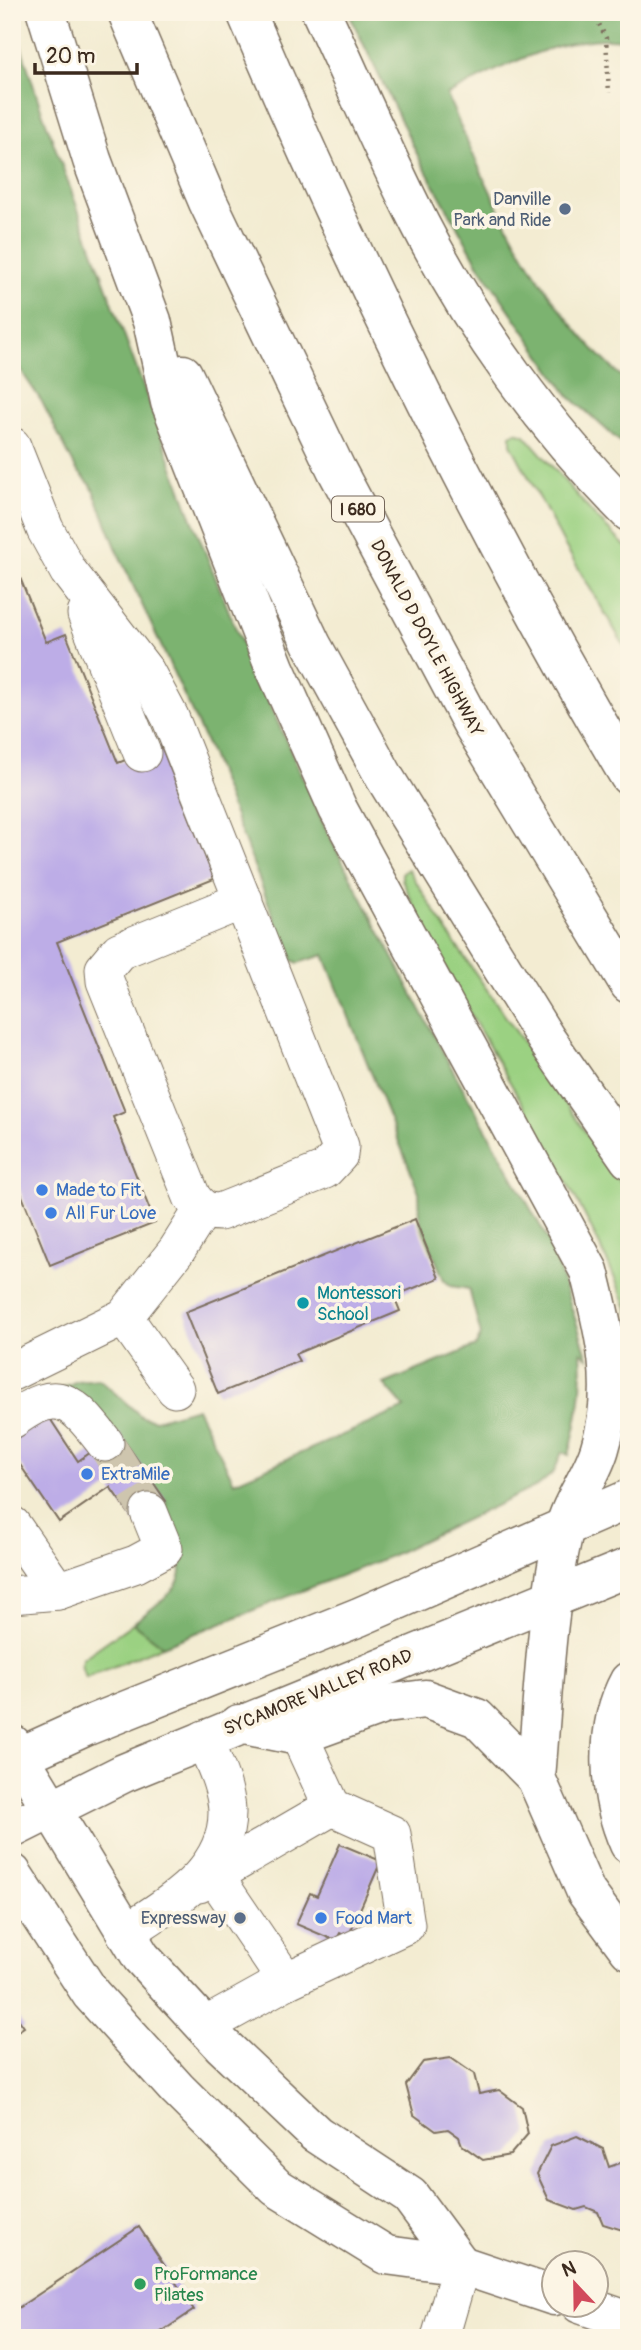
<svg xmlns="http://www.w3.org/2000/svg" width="641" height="2350" font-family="Pangolin,sans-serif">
	<rect width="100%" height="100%" fill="#fcf5e5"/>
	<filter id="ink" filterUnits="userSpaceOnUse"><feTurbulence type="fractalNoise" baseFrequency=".0143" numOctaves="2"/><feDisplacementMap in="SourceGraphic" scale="14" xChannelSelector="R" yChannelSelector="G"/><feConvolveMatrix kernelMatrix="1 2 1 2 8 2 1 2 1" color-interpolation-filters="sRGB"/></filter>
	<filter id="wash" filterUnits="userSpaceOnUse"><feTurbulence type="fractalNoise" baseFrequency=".00686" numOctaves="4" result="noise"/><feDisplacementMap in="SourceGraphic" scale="28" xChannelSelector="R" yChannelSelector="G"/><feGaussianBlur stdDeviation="1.57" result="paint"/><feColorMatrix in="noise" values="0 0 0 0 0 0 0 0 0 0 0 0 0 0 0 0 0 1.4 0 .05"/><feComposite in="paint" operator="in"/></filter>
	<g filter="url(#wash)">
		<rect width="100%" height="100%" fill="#f3ecd2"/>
		<g fill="#9bd182" stroke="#6b7e50" stroke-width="2">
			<path d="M516,432L525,435L594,515L629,550V654L564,544L511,444V435Z"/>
			<path d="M408,869L454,942L629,1195V1313C570,1160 466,1029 402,879V873Z"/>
			<path d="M133,1623L163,1646L86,1678L81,1666L82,1659Z"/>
		</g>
		<g fill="#7cb370" stroke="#5c6e47" stroke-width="2">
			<path d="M348,12H629V41C570,30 498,68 447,95C493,201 538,306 629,383V450L569,396L480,267L420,160Z"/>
			<path d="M12,18L40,106L192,519L238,634L327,832L445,1056L551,1245L588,1358L581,1352C584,1389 578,1419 569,1455L562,1452L554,1472L539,1485L388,1557L163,1646L133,1623C194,1577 192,1577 154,1512L167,1503L102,1415L62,1388L77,1381L99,1379L142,1417L155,1420L197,1408L234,1482L405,1408L384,1384L476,1346L481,1335L469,1289L451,1286L444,1280L420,1223L419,1192L324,955L298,963L290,959L208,747L120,557L91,485L76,469L42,402L12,357Z"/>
		</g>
		<g id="blocks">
			<g fill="#bdade7">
				<path d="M12,558L46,642L66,634L118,763L161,746L214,879L57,942L125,1112L113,1117L155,1223L50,1265L12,1171Z"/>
				<path d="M415,1219L439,1278L394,1296L400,1311L295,1354L299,1361L218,1394L185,1312Z"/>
				<path d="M43,1408L78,1461L119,1433L166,1501L135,1522L110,1487L59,1522L12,1453V1429Z"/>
				<path d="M340,1844L381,1861L348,1937L340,1933L336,1941L296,1924L310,1893L317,1896Z"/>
				<path d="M12,2010L24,2027L12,2035Z"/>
				<path d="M451,2058L474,2074L479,2094L499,2090L522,2107L528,2134L510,2155L483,2160L462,2145L459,2137L448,2129L436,2131L414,2115L406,2085L423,2062Z"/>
				<path d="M577,2136L603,2149L609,2167L629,2160V2232L603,2224L598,2212L586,2207L576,2210L549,2200L537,2174L551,2146Z"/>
				<path d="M139,2227L194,2310L152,2338H12V2312Z"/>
			</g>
		</g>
	</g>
	<g filter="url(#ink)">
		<use href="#blocks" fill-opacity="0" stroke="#7b6e5d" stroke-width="2"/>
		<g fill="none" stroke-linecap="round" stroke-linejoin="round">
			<path stroke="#cec5ae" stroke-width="37" stroke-dasharray="37 18" stroke-linecap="butt" d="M105,1443L149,1512"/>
			<g stroke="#7b6e5d" stroke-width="39">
				<g id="minor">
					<path d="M12,446L45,529L68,571L146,672L170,717L340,1146L339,1155L325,1170L220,1212C206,1212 200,1208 192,1197L105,981L104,969L119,951L244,900"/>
					<path d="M86,614L142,753"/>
					<path d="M124,1317L175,1389"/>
					<path d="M12,1372L124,1317L177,1250L203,1209"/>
					<path d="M12,1420C59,1385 72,1401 105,1443"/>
					<path d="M12,1525L58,1591L12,1595"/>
					<path d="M58,1591L136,1564L164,1549L149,1512"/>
					<path d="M214,1875L286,1981"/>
					<path d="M199,1884L332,1807"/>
					<path d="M125,1933C170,1903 228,1872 227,1811C226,1786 213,1761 204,1739"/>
					<path d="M205,2026L286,1981L406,1925L392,1834L332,1807L287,1709"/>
					<path d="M440,2338L461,2265"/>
				</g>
			</g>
			<g stroke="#7b6e5d" stroke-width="41">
				<g id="major">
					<path d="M12,1744L141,1957L222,2045L316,2134L410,2196L461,2265"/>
					<path d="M12,1760L87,1726L359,1617L629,1499"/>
					<path d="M12,1829L124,1773L629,1567"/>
					<path d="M12,1873L91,1994L177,2089L276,2187L386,2255L461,2265L554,2296"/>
					<path d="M580,2304L629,2321"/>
				</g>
			</g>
			<g stroke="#7b6e5d" stroke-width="41">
				<g id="highway">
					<path d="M46,12L92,160L152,321L170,402L275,668L338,809L589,1271C604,1329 619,1388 600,1448C592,1476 571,1501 564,1530C546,1611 543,1695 536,1778"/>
					<path d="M127,12L208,202L336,469L472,724L629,984"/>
					<path d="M246,12C358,274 483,531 629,776"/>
					<path d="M321,12C354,83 385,155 420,224C474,329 546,429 629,512"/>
					<path d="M183,374L312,645L385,778L546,1039L629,1159"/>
					<path d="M629,1681C603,1728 608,1797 629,1844"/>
					<path d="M239,1724L298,1736L386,1704L425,1699L477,1718L536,1778L586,1892L629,1950"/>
				</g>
			</g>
			<path stroke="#7b6e5d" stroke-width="4.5" stroke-dasharray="2 5" stroke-linecap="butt" d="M593,12L606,38L609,93"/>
			<use href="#minor" stroke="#fff" stroke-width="37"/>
			<use href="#major" stroke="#fff" stroke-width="38"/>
			<use href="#highway" stroke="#fff" stroke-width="38"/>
		</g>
	</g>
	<g fill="#5c6f8a" stroke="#fcf5e5" stroke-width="2.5">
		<circle cx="565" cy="209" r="7"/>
		<circle cx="240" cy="1918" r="7"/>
	</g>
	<g fill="#3f7fe0" stroke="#fcf5e5" stroke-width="2.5">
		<circle cx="42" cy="1190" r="7"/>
		<circle cx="51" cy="1213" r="7"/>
		<circle cx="87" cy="1474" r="7"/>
		<circle cx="321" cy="1918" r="7"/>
	</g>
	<circle fill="#0f9aa8" stroke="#fcf5e5" stroke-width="2.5" cx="303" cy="1303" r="7"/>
	<circle fill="#2e9e5b" stroke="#fcf5e5" stroke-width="2.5" cx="140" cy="2284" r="7"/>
	<g text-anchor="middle" stroke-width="7" stroke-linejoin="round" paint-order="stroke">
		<rect fill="#fcf5e5" stroke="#75675a" stroke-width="2" x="332" y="496.5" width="52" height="25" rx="5"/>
		<g font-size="16" font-weight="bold" fill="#3b2a1e">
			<text x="358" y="515">I 680</text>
		</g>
		<g font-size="18" fill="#4e5e75" stroke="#fcf5e5" text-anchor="end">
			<text x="551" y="205">Danville<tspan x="551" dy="21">Park and Ride</tspan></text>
			<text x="226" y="1924">Expressway</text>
		</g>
		<g font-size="18" fill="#3b2a1e" stroke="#fcf5e5">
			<text transform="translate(427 638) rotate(62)" y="6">DONALD D DOYLE HIGHWAY</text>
			<text transform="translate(318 1692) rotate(-22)" y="6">SYCAMORE VALLEY ROAD</text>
		</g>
		<g font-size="18" fill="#366cbe" stroke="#fcf5e5" text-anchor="start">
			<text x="56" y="1196">Made to Fit</text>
			<text x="65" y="1219">All Fur Love</text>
			<text x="101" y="1480">ExtraMile</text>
			<text x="335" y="1924">Food Mart</text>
		</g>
		<g font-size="18" fill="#0d838f" stroke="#fcf5e5" text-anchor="start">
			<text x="317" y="1299">Montessori<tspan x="317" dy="21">School</tspan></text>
		</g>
		<g font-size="18" fill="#27864d" stroke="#fcf5e5" text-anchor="start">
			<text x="154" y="2280">ProFormance<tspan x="154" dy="21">Pilates</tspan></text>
		</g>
	</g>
	<rect width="641" height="2350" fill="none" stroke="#fcf5e5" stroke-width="42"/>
	<g transform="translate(575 2284) rotate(338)"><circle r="33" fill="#fcf5e5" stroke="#afa495" stroke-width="2"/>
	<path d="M0-5L12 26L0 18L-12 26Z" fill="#d1495b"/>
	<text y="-10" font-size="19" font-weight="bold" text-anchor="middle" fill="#3b2a1e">N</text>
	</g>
	<path d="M35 63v10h102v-10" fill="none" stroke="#3b2a1e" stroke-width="3.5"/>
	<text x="46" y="63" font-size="21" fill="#3b2a1e" stroke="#fcf5e5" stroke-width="5" paint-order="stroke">20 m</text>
</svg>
